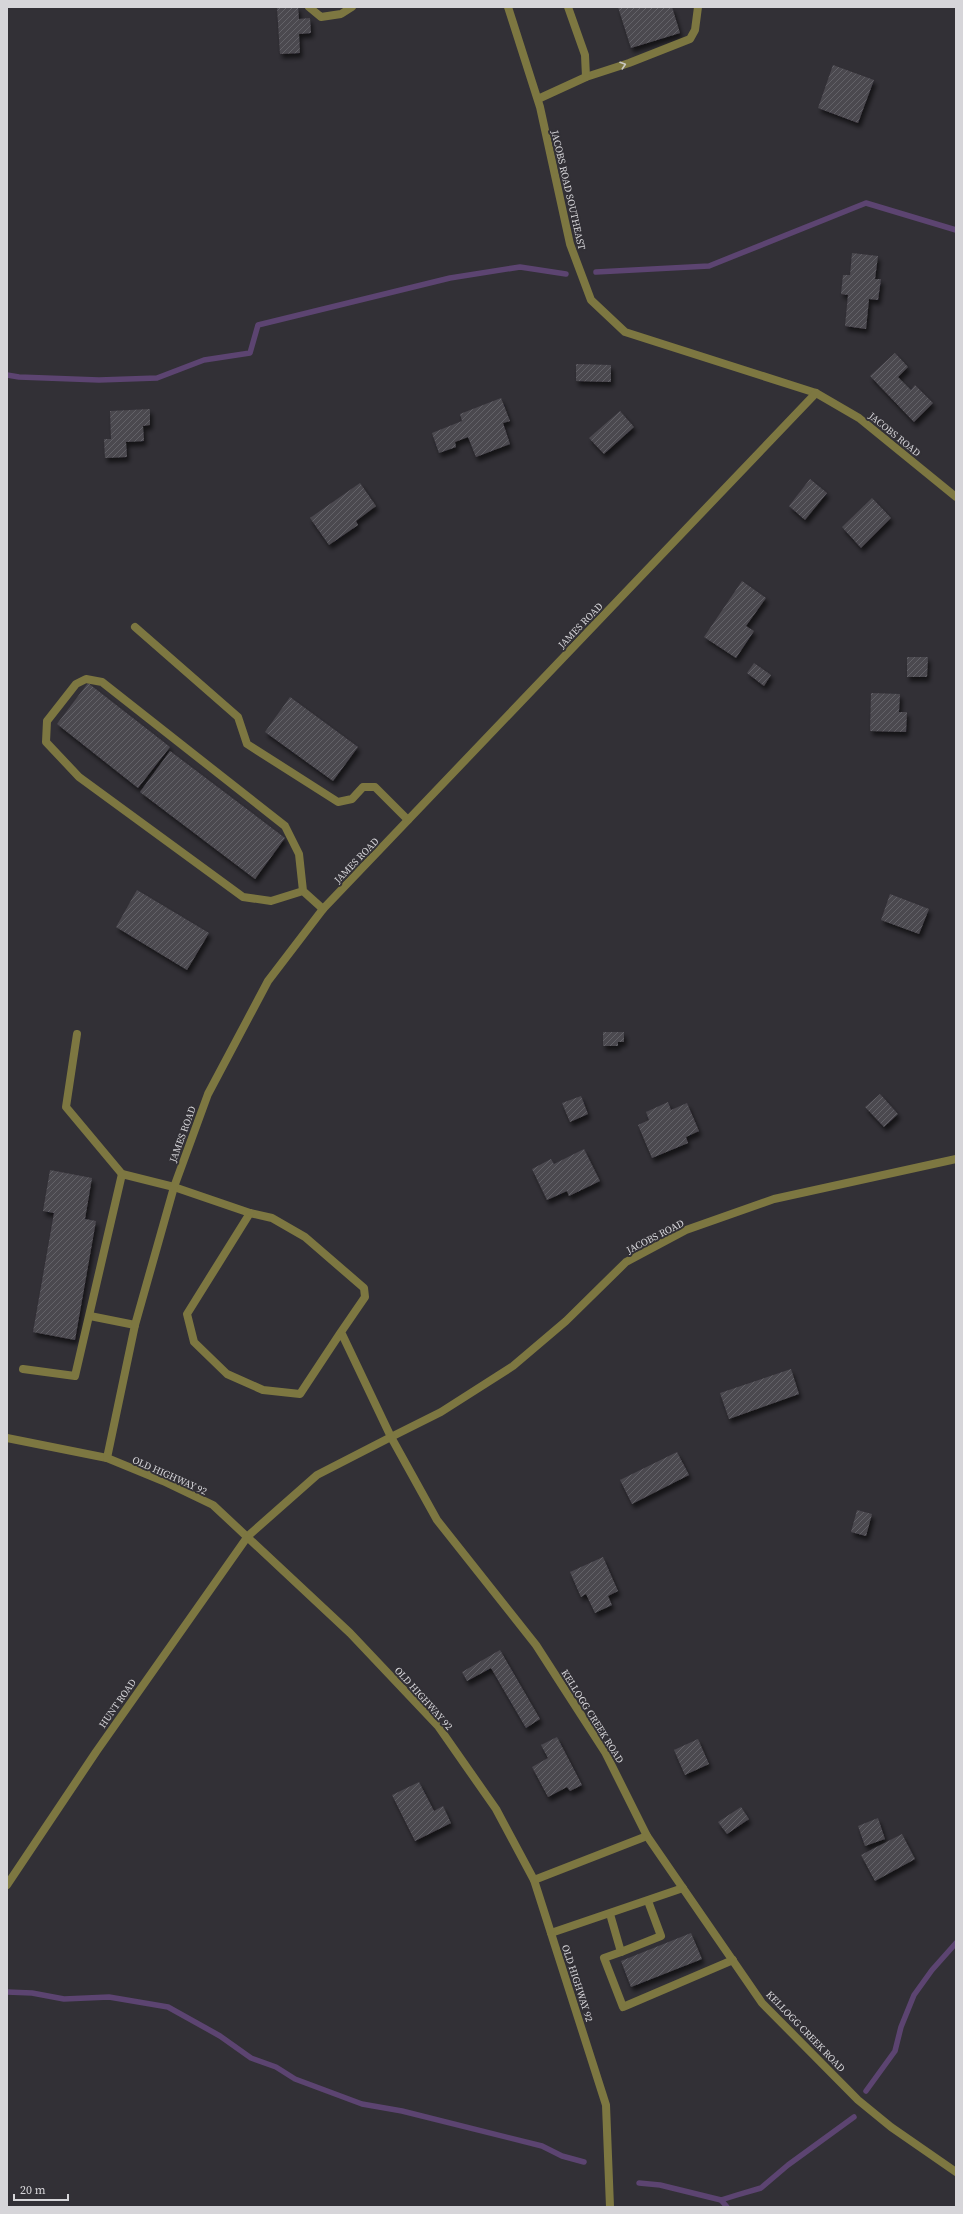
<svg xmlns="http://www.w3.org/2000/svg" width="963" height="2214" font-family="'Source Serif 4',serif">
	<defs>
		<pattern id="building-hatch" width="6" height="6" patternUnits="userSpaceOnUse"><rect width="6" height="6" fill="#4b484f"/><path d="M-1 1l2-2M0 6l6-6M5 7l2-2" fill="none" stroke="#646268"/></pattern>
		<filter id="shadow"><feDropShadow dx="2.5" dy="4.5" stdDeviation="2" flood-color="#0009"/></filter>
	</defs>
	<rect width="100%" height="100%" fill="#323036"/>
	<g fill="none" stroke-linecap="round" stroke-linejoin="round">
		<g stroke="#5c4471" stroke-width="5.5">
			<path d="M596,272L709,266L866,203L956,230"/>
			<path d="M7,375L19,377L99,380L157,378L204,360L250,353L258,325L450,278L520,267L566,274"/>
			<path d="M7,1992L32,1993L64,1999L109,1997L168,2007L220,2036L251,2058L276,2067L295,2079L362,2104L402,2111L542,2146L562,2156L584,2162"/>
			<path d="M866,2091L895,2051L901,2027L914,1995L932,1970L956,1943"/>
			<path d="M639,2183L660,2185L721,2200L737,2195L761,2188L788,2165L854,2117"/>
			<path d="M721,2200L727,2207"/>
		</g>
	</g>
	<g fill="url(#building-hatch)" filter="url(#shadow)">
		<path d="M277,7H298L299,19L310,18L311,33L299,34L300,53L280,54Z"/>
		<path d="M618,7H672L680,33L631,48Z"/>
		<path d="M833,65L874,80L858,123L818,108Z"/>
		<path d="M852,253L878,256L875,279H881L878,300L869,299L866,329L845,326L848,295L841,294L843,275H850Z"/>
		<path d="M895,353L908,367L898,377L911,390L915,385L933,403L914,422L870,376Z"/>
		<path d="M576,364L611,365V382L576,381Z"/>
		<path d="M501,398L510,421L503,423L510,444L476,457L468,437L455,442L456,447L439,453L432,433L462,421L460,414Z"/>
		<path d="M150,409V425L143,426L144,441L126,442L127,457L105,458L104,439H111L110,411Z"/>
		<path d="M620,411L634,427L604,454L589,438Z"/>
		<path d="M810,479L827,493L805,520L789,506Z"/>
		<path d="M360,483L376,506L356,521L358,525L329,545L310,518Z"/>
		<path d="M872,498L891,518L861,548L842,527Z"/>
		<path d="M742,581L766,598L746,626L754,631L736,658L704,637Z"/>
		<path d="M907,657H928L927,677H907Z"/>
		<path d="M754,663L771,675L764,686L747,673Z"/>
		<path d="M88,683L170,747L138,788L57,724Z"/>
		<path d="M871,693L900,694L899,712H907L906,732L870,731Z"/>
		<path d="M290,697L358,747L333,781L265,732Z"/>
		<path d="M170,751L285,838L255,879L140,792Z"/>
		<path d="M137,890L209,933L187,970L116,927Z"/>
		<path d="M890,894L929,909L919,934L881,920Z"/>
		<path d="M603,1032H624V1042H618V1046H603Z"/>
		<path d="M880,1094L898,1114L884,1127L865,1107Z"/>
		<path d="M581,1096L588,1114L570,1122L562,1103Z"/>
		<path d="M668,1102L671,1110L687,1103L699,1131L686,1137L688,1143L652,1158L638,1125L649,1120L646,1112Z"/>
		<path d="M584,1149L600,1181L569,1196L567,1191L547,1200L532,1169L551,1159L554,1164Z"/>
		<path d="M50,1170L92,1178L85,1219L96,1221L75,1340L33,1332L54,1213L43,1211Z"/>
		<path d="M791,1369L799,1394L729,1419L720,1393Z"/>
		<path d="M677,1452L689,1475L632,1504L620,1480Z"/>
		<path d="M857,1510L872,1514L866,1536L851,1532Z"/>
		<path d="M603,1557L618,1591L608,1596L612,1605L595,1613L586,1594L581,1597L570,1572Z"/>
		<path d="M500,1650L540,1719L526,1728L491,1668L467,1681L462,1672Z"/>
		<path d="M557,1737L582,1785L570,1791L567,1787L548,1797L532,1767L548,1758L541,1745Z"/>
		<path d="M698,1739L709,1764L685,1775L674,1750Z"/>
		<path d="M419,1782L434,1811L443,1806L451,1823L415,1841L392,1795Z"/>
		<path d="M741,1807L749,1819L727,1834L718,1822Z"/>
		<path d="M878,1818L885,1839L865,1846L858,1826Z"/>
		<path d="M902,1834L915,1859L875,1881L861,1855Z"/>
		<path d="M691,1933L702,1959L631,1987L621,1961Z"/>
	</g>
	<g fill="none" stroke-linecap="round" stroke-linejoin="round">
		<g stroke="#7d7741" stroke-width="8">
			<path d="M586,77L629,63L690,39L695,30L698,7"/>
			<path d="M538,99L586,77L585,55L568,7"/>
			<path d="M135,627L238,717L247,744L338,802L352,799L363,787H375L408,820"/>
			<path d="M303,891L271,901L243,897L79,777L46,742L47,721L76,684L86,679L102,682L285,826L299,854L303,891L323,909"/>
			<path d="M77,1034L66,1107L122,1174"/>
			<path d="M90,1316L135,1325"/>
			<path d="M341,1332L300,1394L263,1390L227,1374L194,1342L187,1314L250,1213L272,1218L305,1237L364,1288L365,1297L341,1332L391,1437"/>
			<path d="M23,1369L75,1376L122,1174L174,1187L250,1213"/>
			<path d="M610,1914L621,1952L661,1936L648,1901"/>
			<path d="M551,1933L683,1888"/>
			<path d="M621,1952L604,1958L623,2007L733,1960"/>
		</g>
		<g stroke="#7d7741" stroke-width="8">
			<path d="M309,7L321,17L341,14L352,7"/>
			<path d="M508,7L540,107L570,244L591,300L625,332L816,393L859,418L956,497"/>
			<path d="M391,1437L441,1412L513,1366L566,1321L626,1262L686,1230L774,1199L956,1159"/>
			<path d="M7,1438L107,1458L163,1481L213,1505L350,1633L438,1726L496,1809L534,1880L606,2105L610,2207"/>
			<path d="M107,1458L135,1325L174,1187L208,1094L268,981L323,909L816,393"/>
			<path d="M534,1880L647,1836"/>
			<path d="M7,1885L96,1752L248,1536L317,1475L391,1437L437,1520L536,1645L605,1752L647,1836L762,2003L858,2100L891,2127L956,2172"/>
		</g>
	</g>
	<defs><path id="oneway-chevron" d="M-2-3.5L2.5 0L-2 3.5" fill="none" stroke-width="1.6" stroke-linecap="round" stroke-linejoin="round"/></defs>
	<use stroke="#c9c7c2" href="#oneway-chevron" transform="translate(623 65) rotate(-18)"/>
	<g text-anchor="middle" stroke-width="4" stroke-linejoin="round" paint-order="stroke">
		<g font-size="10" fill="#d6d5d9" stroke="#323036">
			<text transform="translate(569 190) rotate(77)" y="4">JACOBS ROAD SOUTHEAST</text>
			<text transform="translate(895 434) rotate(39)" y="4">JACOBS ROAD</text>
			<text transform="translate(580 625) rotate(-46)" y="4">JAMES ROAD</text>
			<text transform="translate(356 860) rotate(-46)" y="4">JAMES ROAD</text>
			<text transform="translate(182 1134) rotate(-70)" y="4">JAMES ROAD</text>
			<text transform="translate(655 1236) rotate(-27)" y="4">JACOBS ROAD</text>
			<text transform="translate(170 1475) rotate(24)" y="4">OLD HIGHWAY 92</text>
			<text transform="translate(424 1698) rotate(48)" y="4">OLD HIGHWAY 92</text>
			<text transform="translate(117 1703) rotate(-55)" y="4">HUNT ROAD</text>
			<text transform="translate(593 1716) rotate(58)" y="4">KELLOGG CREEK ROAD</text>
			<text transform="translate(578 1983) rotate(72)" y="4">OLD HIGHWAY 92</text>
			<text transform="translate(806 2031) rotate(46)" y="4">KELLOGG CREEK ROAD</text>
		</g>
	</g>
	<rect width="963" height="2214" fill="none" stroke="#d6d5d9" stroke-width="16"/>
	<path d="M14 2194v6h54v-6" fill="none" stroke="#d6d5d9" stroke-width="2"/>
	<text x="20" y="2194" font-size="12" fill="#d6d5d9" stroke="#323036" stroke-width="3" paint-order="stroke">20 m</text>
</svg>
